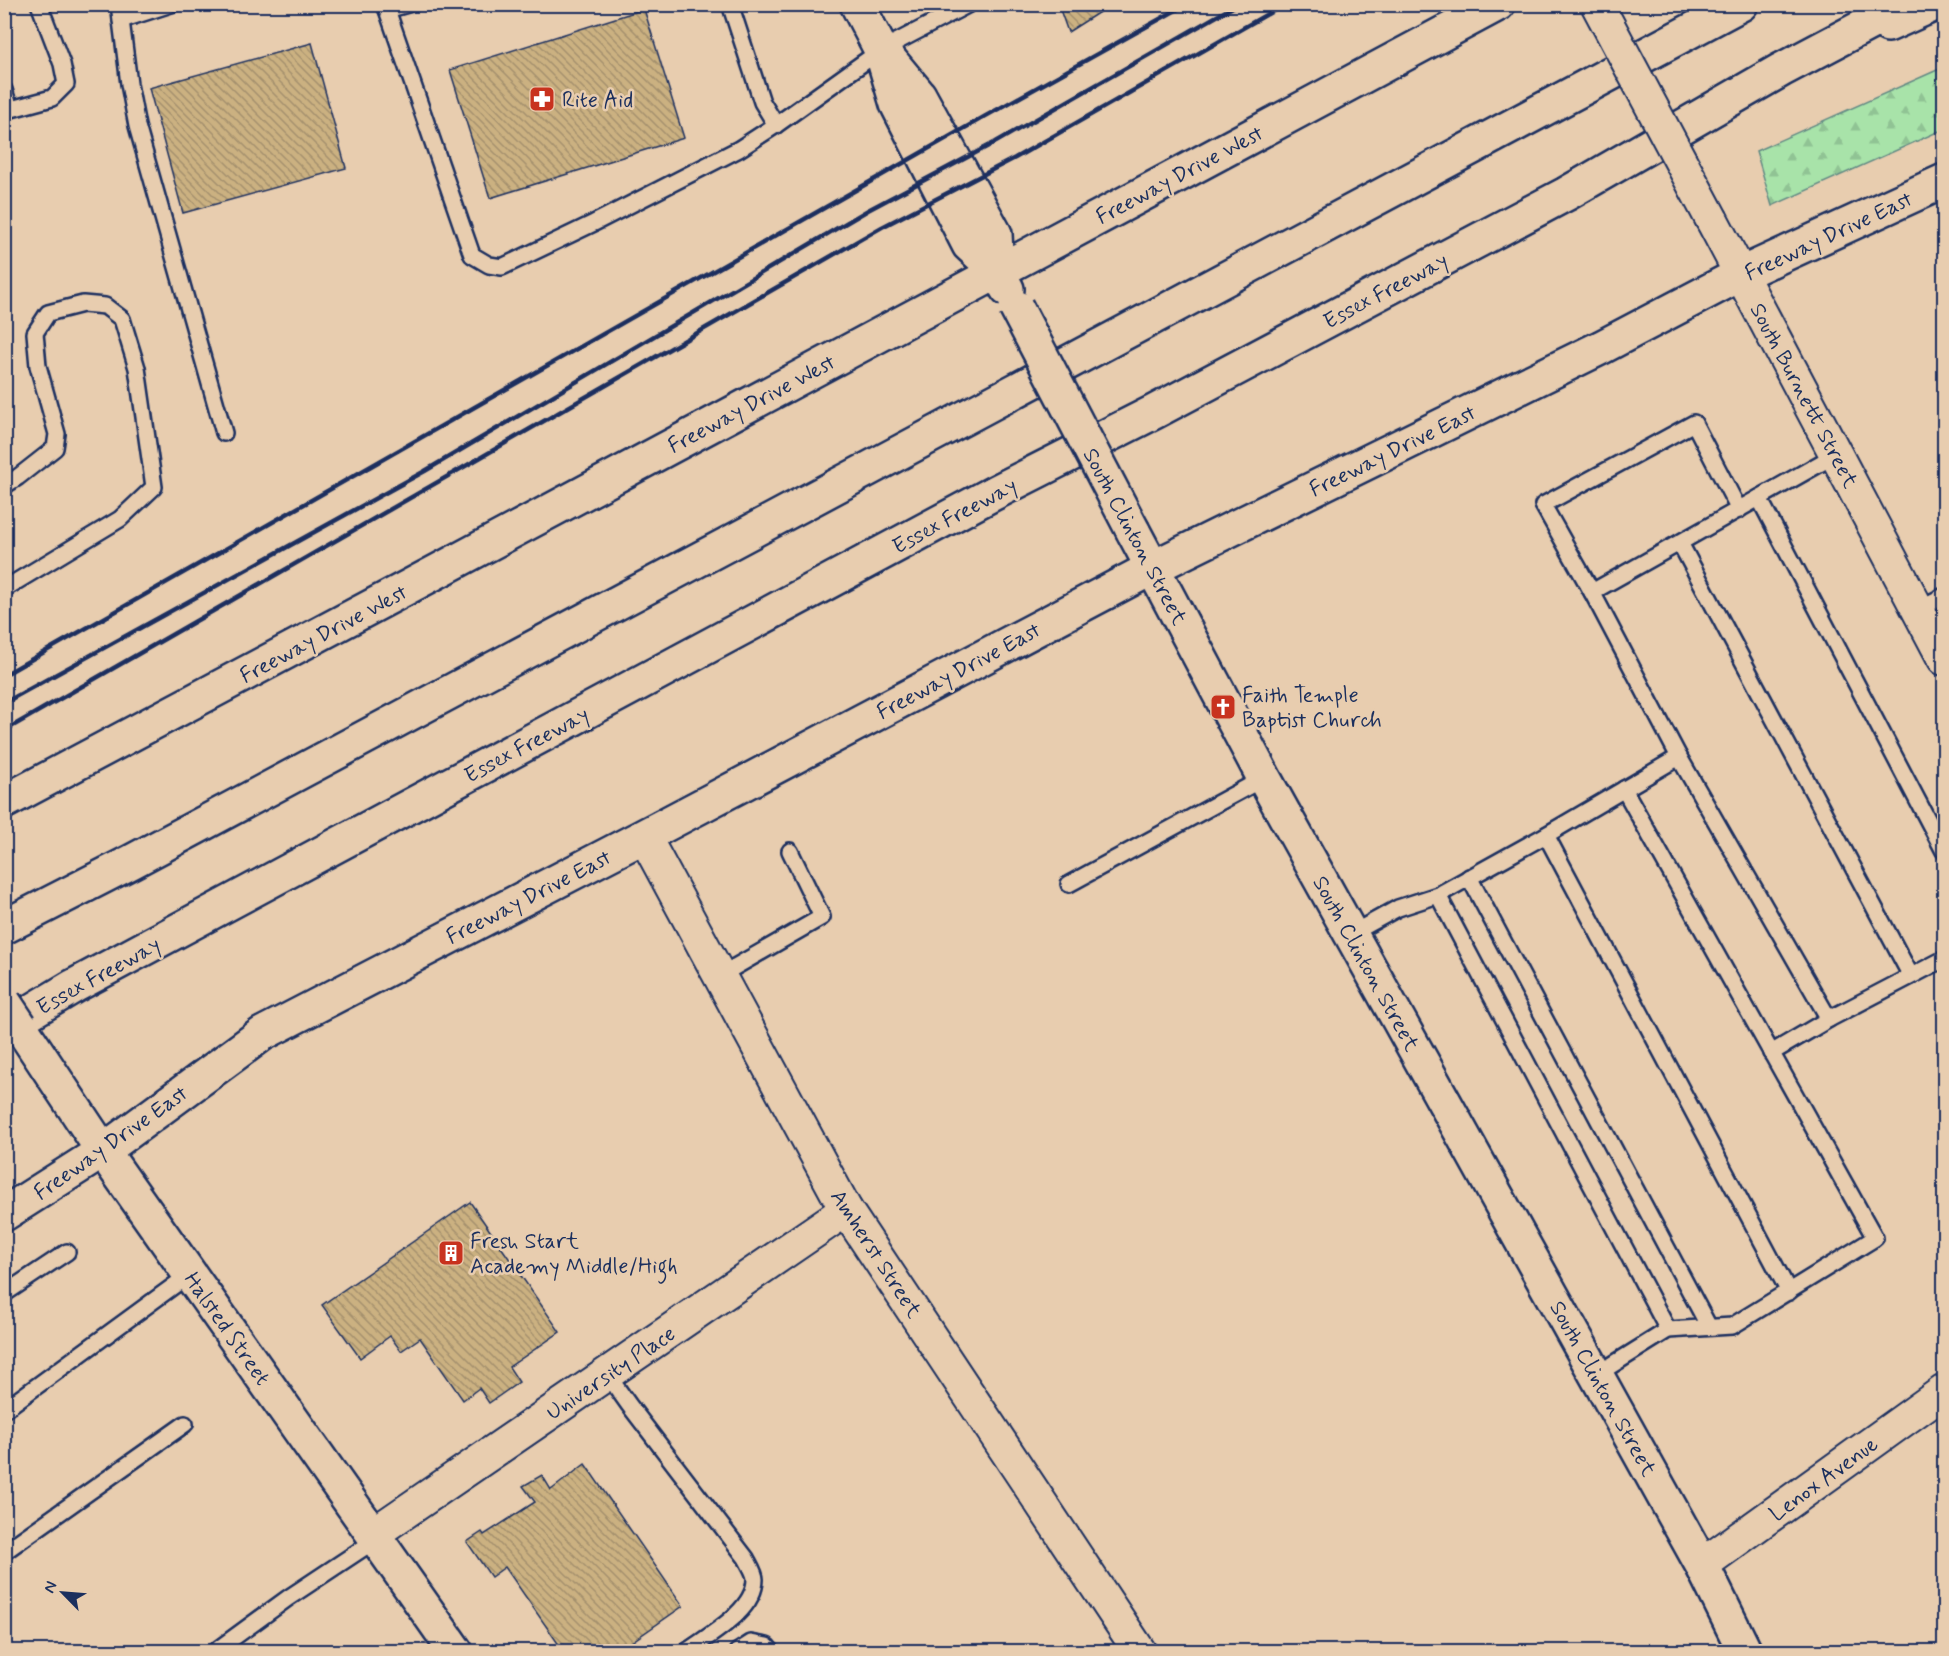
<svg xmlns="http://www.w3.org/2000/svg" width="1949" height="1656" font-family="Mynerve,sans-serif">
	<defs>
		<pattern id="forest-firs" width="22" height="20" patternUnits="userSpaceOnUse" patternTransform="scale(1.5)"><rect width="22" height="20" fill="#a8e3a9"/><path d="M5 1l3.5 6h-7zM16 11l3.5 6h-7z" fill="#90c394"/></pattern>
		<pattern id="building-back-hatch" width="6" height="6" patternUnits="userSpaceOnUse" patternTransform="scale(1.5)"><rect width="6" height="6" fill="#cbb181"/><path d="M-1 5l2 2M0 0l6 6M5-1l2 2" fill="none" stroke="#a4906d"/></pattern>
	</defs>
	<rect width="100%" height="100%" fill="#e8cdaf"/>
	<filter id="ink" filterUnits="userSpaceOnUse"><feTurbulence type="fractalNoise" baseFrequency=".0167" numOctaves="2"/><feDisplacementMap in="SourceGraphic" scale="12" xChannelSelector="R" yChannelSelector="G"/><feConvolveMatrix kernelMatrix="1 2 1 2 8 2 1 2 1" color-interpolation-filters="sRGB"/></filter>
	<g filter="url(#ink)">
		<path fill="url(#forest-firs)" stroke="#628984" stroke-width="1.5" d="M1944,67V129L1772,206L1756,151Z"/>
		<g fill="url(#building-back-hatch)" stroke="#1b2f5e" stroke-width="1.5">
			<path d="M1058,4H1112L1068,32Z"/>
			<path d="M644,9L684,138L490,198L450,70Z"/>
			<path d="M312,43L346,168L183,213L149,88Z"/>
			<path d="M470,1202L560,1332L509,1367L519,1382L489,1403L479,1388L463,1400L420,1338L401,1351L390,1336L360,1358L322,1305Z"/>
			<path d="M585,1464L683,1606L617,1652H564L505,1567L491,1577L467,1542L482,1532L484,1535L535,1502L523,1486L542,1475L551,1490Z"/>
		</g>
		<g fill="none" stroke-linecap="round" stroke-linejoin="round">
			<g stroke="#1b2f5e" stroke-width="20">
				<g id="lane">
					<path d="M119,4L129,84L137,126L224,433"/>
					<path d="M385,4L472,255L489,265L502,267L594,223L739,149L776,125L881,50L969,4"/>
					<path d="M730,4L762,102L776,125"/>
					<path d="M387,10L408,4"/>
					<path d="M121,20L171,4"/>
					<path d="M4,90L10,109"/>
					<path d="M4,111L52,98L66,84L62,64L39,4"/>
					<path d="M4,486L18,477L55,448L57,434L38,366L35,333L48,313L83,304L105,306L122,319L137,368L154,487L120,519L4,589"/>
					<path d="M1759,498L1944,851"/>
					<path d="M1680,543L1911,976"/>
					<path d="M1592,592L1543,505L1694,423L1739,510"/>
					<path d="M1918,609L1944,596"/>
					<path d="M1679,757L1592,592L1837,454"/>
					<path d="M1546,835L1789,1292"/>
					<path d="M1469,877L1709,1327"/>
					<path d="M1069,884L1264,778"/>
					<path d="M1438,895L1668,1330"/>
					<path d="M1351,934L1398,908L1438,895L1546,835L1679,757L1829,1019L1944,959"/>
					<path d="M719,976L822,917L790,851"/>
					<path d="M1771,1053L1829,1019"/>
					<path d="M4,1294L67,1252"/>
					<path d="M607,1374L629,1405L746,1558C749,1564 755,1573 755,1579C755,1611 709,1635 686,1652"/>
					<path d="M1596,1375L1668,1330L1732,1326L1875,1238L1624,789"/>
					<path d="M4,1410L190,1274"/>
					<path d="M4,1552L185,1424"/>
					<path d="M214,1652L288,1598L377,1539"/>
					<path d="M737,1652L751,1643L767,1646L772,1652"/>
				</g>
			</g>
			<g stroke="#1b2f5e" stroke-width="36">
				<g id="street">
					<path d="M1712,220L1944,659"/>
					<path d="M644,836L846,1210L1140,1652"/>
					<path d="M373,1534L846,1210"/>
					<path d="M1702,1565L1944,1391"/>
				</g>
			</g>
			<g stroke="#1b2f5e" stroke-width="38">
				<g id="secondary">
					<path d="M857,4L881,50L897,104L969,245L997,271L1007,289"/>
					<path d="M890,60L919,95L995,234L997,271"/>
					<path d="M1133,531L1264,778L1702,1565L1745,1652"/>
					<path d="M4,802C503,538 999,269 1498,4"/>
					<path d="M20,1026L103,1151L456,1652"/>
					<path d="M4,1214L103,1151L262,1034L644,836L1152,568L1602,347L1741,274L1944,181"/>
				</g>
			</g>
			<g stroke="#1b2f5e" stroke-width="38">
				<g id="highway">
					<path d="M1888,25L1935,4"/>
					<path d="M4,927L131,862L1741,4"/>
					<path d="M4,1028L74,986L994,493L1154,412L1566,194L1781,70L1906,4"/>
				</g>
			</g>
			<use href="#lane" stroke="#e8cdaf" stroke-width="15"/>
			<use href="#street" stroke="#e8cdaf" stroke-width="32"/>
			<use href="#secondary" stroke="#e8cdaf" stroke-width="33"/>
			<use href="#highway" stroke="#e8cdaf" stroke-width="33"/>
			<g stroke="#1b2f5e" stroke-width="4.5">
				<path d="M4,675L984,117L1187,4"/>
				<path d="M4,703L425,471L868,210L996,142L1238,4"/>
				<path d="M4,731L882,227L1015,158L1285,4"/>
			</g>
			<g stroke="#1b2f5e" stroke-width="36" stroke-linecap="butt">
				<path id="street-bridge" d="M1597,4L1712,220"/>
			</g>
			<g stroke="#1b2f5e" stroke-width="38" stroke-linecap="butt">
				<g id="secondary-bridge">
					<path d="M1016,307L1133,531"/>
					<path d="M4,1002L20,1026"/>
				</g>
			</g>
			<use href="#street-bridge" stroke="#e8cdaf" stroke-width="32"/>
			<use href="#secondary-bridge" stroke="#e8cdaf" stroke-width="33"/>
		</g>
	</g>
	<defs>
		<g id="pharmacy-square" transform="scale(1.35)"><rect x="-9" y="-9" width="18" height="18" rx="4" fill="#c8321e" stroke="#e8cdaf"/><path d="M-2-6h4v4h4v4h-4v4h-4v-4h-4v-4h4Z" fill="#fff"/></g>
		<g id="church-square" transform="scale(1.35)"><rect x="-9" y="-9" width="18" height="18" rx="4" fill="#c8321e" stroke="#e8cdaf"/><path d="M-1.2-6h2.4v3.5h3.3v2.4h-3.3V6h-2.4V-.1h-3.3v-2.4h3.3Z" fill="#fff"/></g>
		<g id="building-square" transform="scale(1.35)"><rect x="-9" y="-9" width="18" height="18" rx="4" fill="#c8321e" stroke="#e8cdaf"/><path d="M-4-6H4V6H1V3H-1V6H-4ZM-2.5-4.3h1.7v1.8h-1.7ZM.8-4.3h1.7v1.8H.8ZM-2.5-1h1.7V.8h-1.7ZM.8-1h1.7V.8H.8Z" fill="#fff"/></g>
	</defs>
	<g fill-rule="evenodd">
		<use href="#pharmacy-square" x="542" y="99"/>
		<use href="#church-square" x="1223" y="707"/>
		<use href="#building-square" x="451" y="1253"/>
	</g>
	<g text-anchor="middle" stroke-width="5" stroke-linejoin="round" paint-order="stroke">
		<g font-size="22" fill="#1b2f5e" stroke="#e8cdaf" text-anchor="start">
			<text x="562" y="107">Rite Aid</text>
			<text x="1242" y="702">Faith Temple<tspan x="1242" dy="25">Baptist Church</tspan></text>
			<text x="470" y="1248">Fresh Start<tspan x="470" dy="25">Academy Middle/High</tspan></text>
		</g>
		<g font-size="22" fill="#1b2f5e" stroke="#e8cdaf">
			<text transform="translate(1179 174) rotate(-28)" y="8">Freeway Drive West</text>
			<text transform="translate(1828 235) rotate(-25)" y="8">Freeway Drive East</text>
			<text transform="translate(1385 290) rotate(-28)" y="8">Essex Freeway</text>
			<text transform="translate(1805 395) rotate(62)" y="8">South Burnett Street</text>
			<text transform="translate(751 403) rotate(-28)" y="8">Freeway Drive West</text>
			<text transform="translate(1392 450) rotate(-26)" y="8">Freeway Drive East</text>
			<text transform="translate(954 515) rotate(-28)" y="8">Essex Freeway</text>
			<text transform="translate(1136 536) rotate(62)" y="8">South Clinton Street</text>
			<text transform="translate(323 633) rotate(-28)" y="8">Freeway Drive West</text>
			<text transform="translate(958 670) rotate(-28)" y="8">Freeway Drive East</text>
			<text transform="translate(526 744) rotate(-28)" y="8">Essex Freeway</text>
			<text transform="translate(528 896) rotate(-27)" y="8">Freeway Drive East</text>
			<text transform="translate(1367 963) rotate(61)" y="8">South Clinton Street</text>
			<text transform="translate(98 975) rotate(-29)" y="8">Essex Freeway</text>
			<text transform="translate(110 1142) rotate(-35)" y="8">Freeway Drive East</text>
			<text transform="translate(877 1253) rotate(57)" y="8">Amherst Street</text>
			<text transform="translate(228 1328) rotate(55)" y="8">Halsted Street</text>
			<text transform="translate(610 1372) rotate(-34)" y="8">University Place</text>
			<text transform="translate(1604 1388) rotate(61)" y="8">South Clinton Street</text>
			<text transform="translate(1823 1478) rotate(-36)" y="8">Lenox Avenue</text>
		</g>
	</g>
	<rect width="1949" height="1656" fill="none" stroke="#e8cdaf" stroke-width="24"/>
	<rect x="12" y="12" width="1925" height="1632" fill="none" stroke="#1b2f5e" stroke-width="2" filter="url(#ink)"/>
	<g transform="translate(63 1593) rotate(295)" stroke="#e8cdaf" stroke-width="4.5" paint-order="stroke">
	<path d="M0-4.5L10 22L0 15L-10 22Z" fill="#1b2f5e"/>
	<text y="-9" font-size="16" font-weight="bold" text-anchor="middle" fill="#1b2f5e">N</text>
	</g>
</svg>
